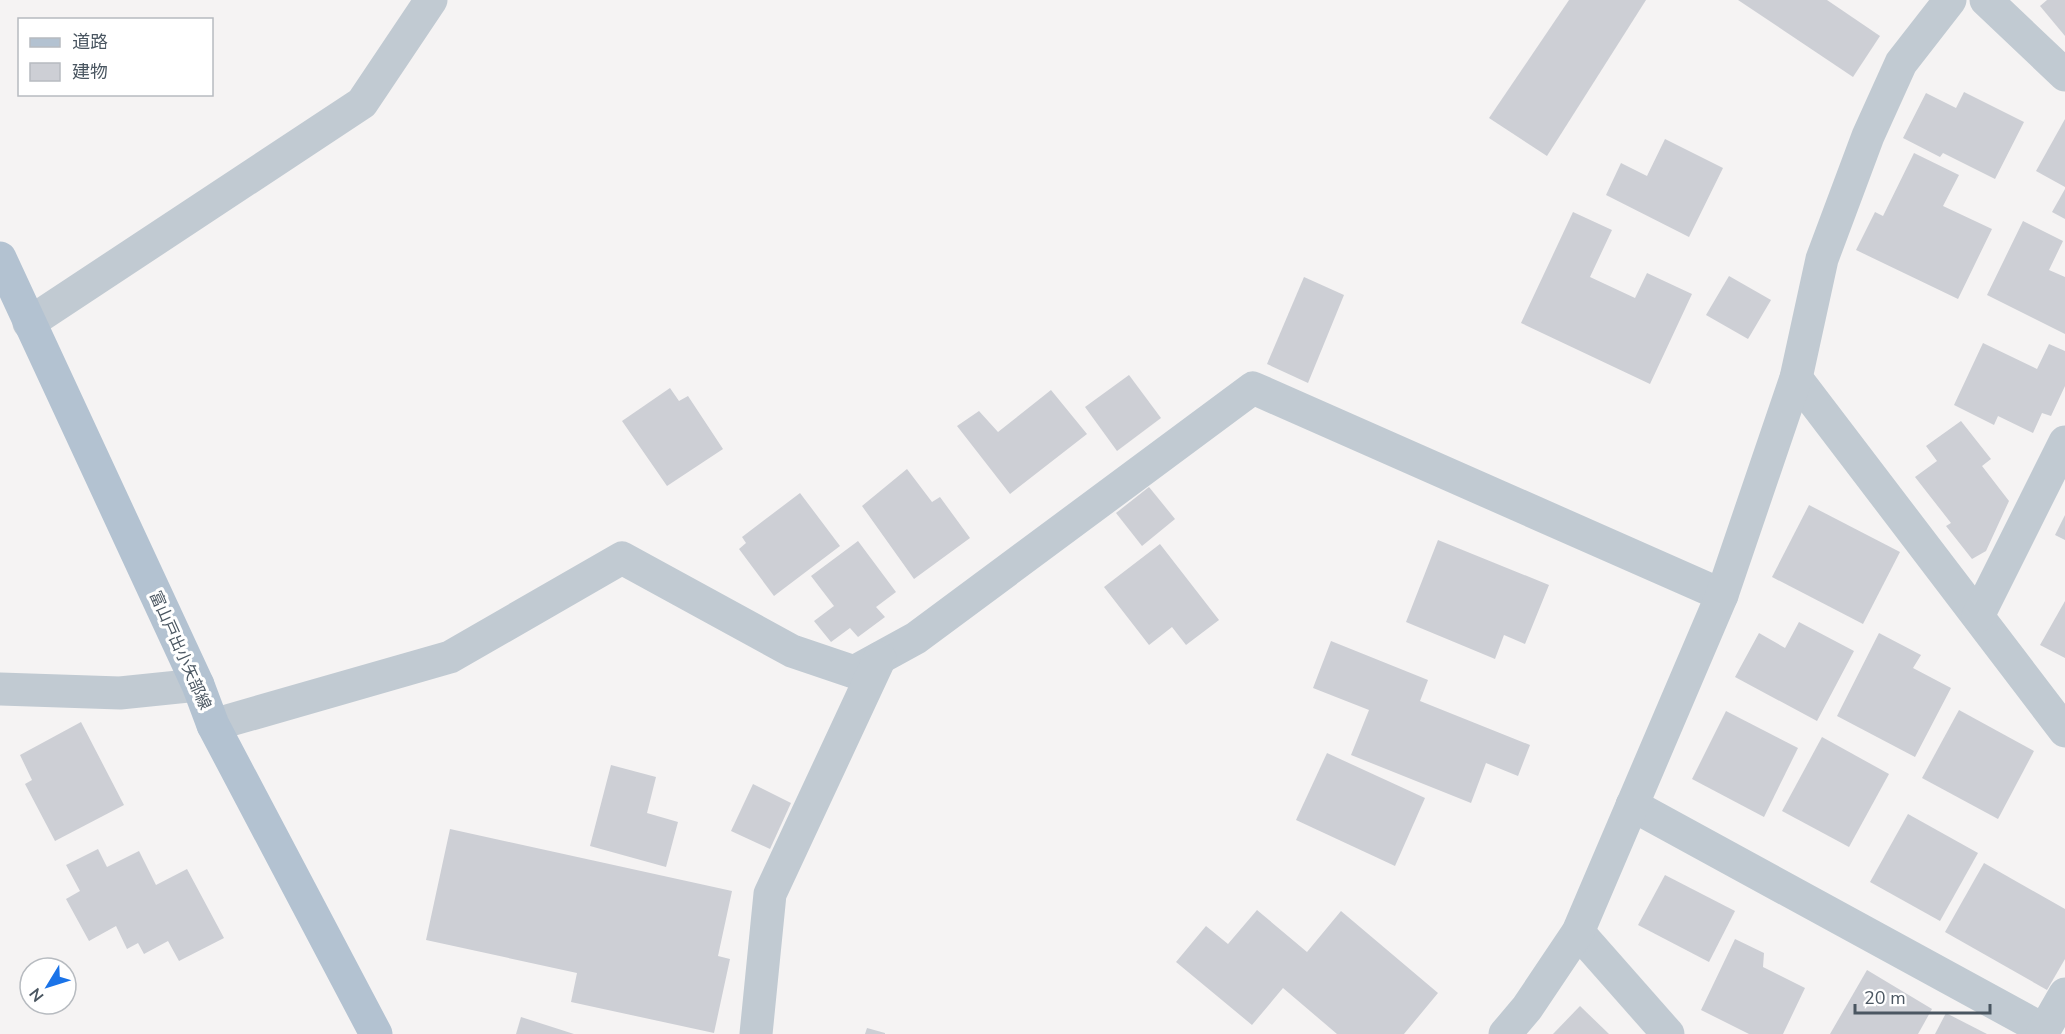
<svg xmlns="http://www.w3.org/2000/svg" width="2065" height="1034" font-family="'Nunito Sans','Noto Sans JP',sans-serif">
	<rect width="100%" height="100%" fill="#f5f3f3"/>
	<g fill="#cdcfd5">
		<path d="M1569,0H1646L1547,156L1489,118Z"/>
		<path d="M1738,0H1827L1880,36L1853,77Z"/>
		<path d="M2047,0H2065V36L2040,6Z"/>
		<path d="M1964,92L2024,122L1995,179L1943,153L1940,157L1903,138L1926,93L1956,108Z"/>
		<path d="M2065,119V187L2036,171Z"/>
		<path d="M1665,139L1723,168L1689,237L1606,195L1621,163L1647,176Z"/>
		<path d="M1914,153L1959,175L1943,206L1992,229L1958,299L1856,250L1875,212L1883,216Z"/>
		<path d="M2065,189V219L2052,212Z"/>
		<path d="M1573,212L1612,230L1590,277L1635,298L1647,273L1692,294L1650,384L1521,323Z"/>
		<path d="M2023,221L2063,241L2049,270L2065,277V334L1987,295Z"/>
		<path d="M1729,276L1771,300L1748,339L1706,315Z"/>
		<path d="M1304,277L1344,295L1308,383L1267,364Z"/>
		<path d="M1983,343L2037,369L2049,344L2065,351V386L2051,416L2042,413L2033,433L1998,416L1994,425L1954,405Z"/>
		<path d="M1129,375L1161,418L1117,451L1085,407Z"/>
		<path d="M670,388L679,401L688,396L723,449L667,486L622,421Z"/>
		<path d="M1051,390L1087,434L1010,494L957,426L979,411L998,432Z"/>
		<path d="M1961,421L1991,459L1982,466L2009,501L1986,551L1972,559L1946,526L1951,523L1915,477L1937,461L1926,446Z"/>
		<path d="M907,469L932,502L940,497L970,538L914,579L862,506Z"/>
		<path d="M1149,487L1175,519L1142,546L1116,513Z"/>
		<path d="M800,493L840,546L774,596L739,549L746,543L742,537Z"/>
		<path d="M1809,505L1900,552L1863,624L1772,577Z"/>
		<path d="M2065,515V540L2055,535Z"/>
		<path d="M1438,540L1549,585L1525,644L1504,635L1495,659L1406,622Z"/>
		<path d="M858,541L896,592L876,607L885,617L858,637L850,628L831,642L814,621L834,606L811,576Z"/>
		<path d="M1160,544L1219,620L1186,645L1172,627L1149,645L1104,587Z"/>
		<path d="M2065,601V658L2040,645Z"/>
		<path d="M1799,622L1854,651L1817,721L1735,677L1759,633L1785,648Z"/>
		<path d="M1879,633L1921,655L1913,668L1951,688L1915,757L1837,716Z"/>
		<path d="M1331,641L1428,680L1420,701L1530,745L1518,776L1486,763L1471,803L1351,755L1369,710L1313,688Z"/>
		<path d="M1959,710L2034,751L1998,819L1922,778Z"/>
		<path d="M1726,711L1798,748L1764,817L1692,779Z"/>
		<path d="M81,722L124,805L55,841L25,784L32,780L20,755Z"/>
		<path d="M1822,737L1889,774L1849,847L1782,811Z"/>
		<path d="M1327,753L1425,798L1395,866L1296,820Z"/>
		<path d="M611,765L656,777L647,813L678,822L666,867L590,846Z"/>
		<path d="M753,784L791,803L770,849L731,831Z"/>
		<path d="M1908,814L1978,853L1940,921L1870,882Z"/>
		<path d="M450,829L732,891L718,956L730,959L714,1033L571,1002L577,973L426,940Z"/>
		<path d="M98,849L107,867L139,851L156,885L187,869L224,938L179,961L168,941L144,954L138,943L127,949L116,926L89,941L66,899L80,891L66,865Z"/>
		<path d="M1984,863L2065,909V959L2047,990L1945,932Z"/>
		<path d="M1665,875L1735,911L1709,962L1638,925Z"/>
		<path d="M1257,910L1307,952L1341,911L1438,993L1404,1034H1337L1283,988L1252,1025L1176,962L1206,926L1228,944Z"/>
		<path d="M1735,939L1764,953L1763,967L1805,988L1783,1034H1749L1701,1010Z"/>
		<path d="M1867,970L1932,1009L1918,1034H1830Z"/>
		<path d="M1580,1006L1609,1034H1553Z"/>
		<path d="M1946,1013L1987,1034H1935Z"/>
		<path d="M521,1017L574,1034H516Z"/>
		<path d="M867,1028L885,1033V1034H865Z"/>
	</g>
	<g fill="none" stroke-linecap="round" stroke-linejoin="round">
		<g stroke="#c1cad2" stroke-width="33">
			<path d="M1986,0L2065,75"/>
			<path d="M29,323L362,103L431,0"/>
			<path d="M1796,378L2065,731"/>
			<path d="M1978,616L2065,442"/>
			<path d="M0,689L120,693L198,685"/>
			<path d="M213,725L450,657L622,558L792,651L854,672L916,638L1253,388L1722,595"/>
			<path d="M1632,805L2044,1030"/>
			<path d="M1578,932L1668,1034"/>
			<path d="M756,1034L770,894L880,658"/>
			<path d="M1505,1034L1527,1008L1578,932L1722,595L1796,378L1822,259L1868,136L1901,63L1950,0"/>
			<path d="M2042,1034L2065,994"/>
		</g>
		<path stroke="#b3c2d1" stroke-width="33" d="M0,258L198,685L213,725L376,1034"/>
	</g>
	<g text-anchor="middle" stroke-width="6" stroke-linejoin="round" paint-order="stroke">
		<g font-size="16" fill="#4a5661" stroke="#fff">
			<text transform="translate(181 650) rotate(66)" y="6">富山戸出小矢部線</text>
		</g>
	</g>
	<rect x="18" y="18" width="195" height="78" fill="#ffffff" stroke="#b7bbc0" stroke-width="1.5"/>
	<rect x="30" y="38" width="30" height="9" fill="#b3c2d1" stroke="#b7bbc0" stroke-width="1.5"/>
	<text x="72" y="48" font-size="18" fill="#4a5661">道路</text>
	<rect x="30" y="63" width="30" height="18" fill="#cdcfd5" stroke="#b7bbc0" stroke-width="1.5"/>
	<text x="72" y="78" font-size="18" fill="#4a5661">建物</text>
	<g transform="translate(48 986) rotate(232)"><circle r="28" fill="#ffffff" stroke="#b7bbc0" stroke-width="1.5"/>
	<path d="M0-4.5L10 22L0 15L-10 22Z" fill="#1a73e8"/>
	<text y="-9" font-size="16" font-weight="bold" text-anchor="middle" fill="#4a5661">N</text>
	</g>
	<path d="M1855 1004v9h135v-9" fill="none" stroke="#4a5661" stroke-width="3"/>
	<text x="1864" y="1004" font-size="18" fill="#4a5661" stroke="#ffffff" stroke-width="4.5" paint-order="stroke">20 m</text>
</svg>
